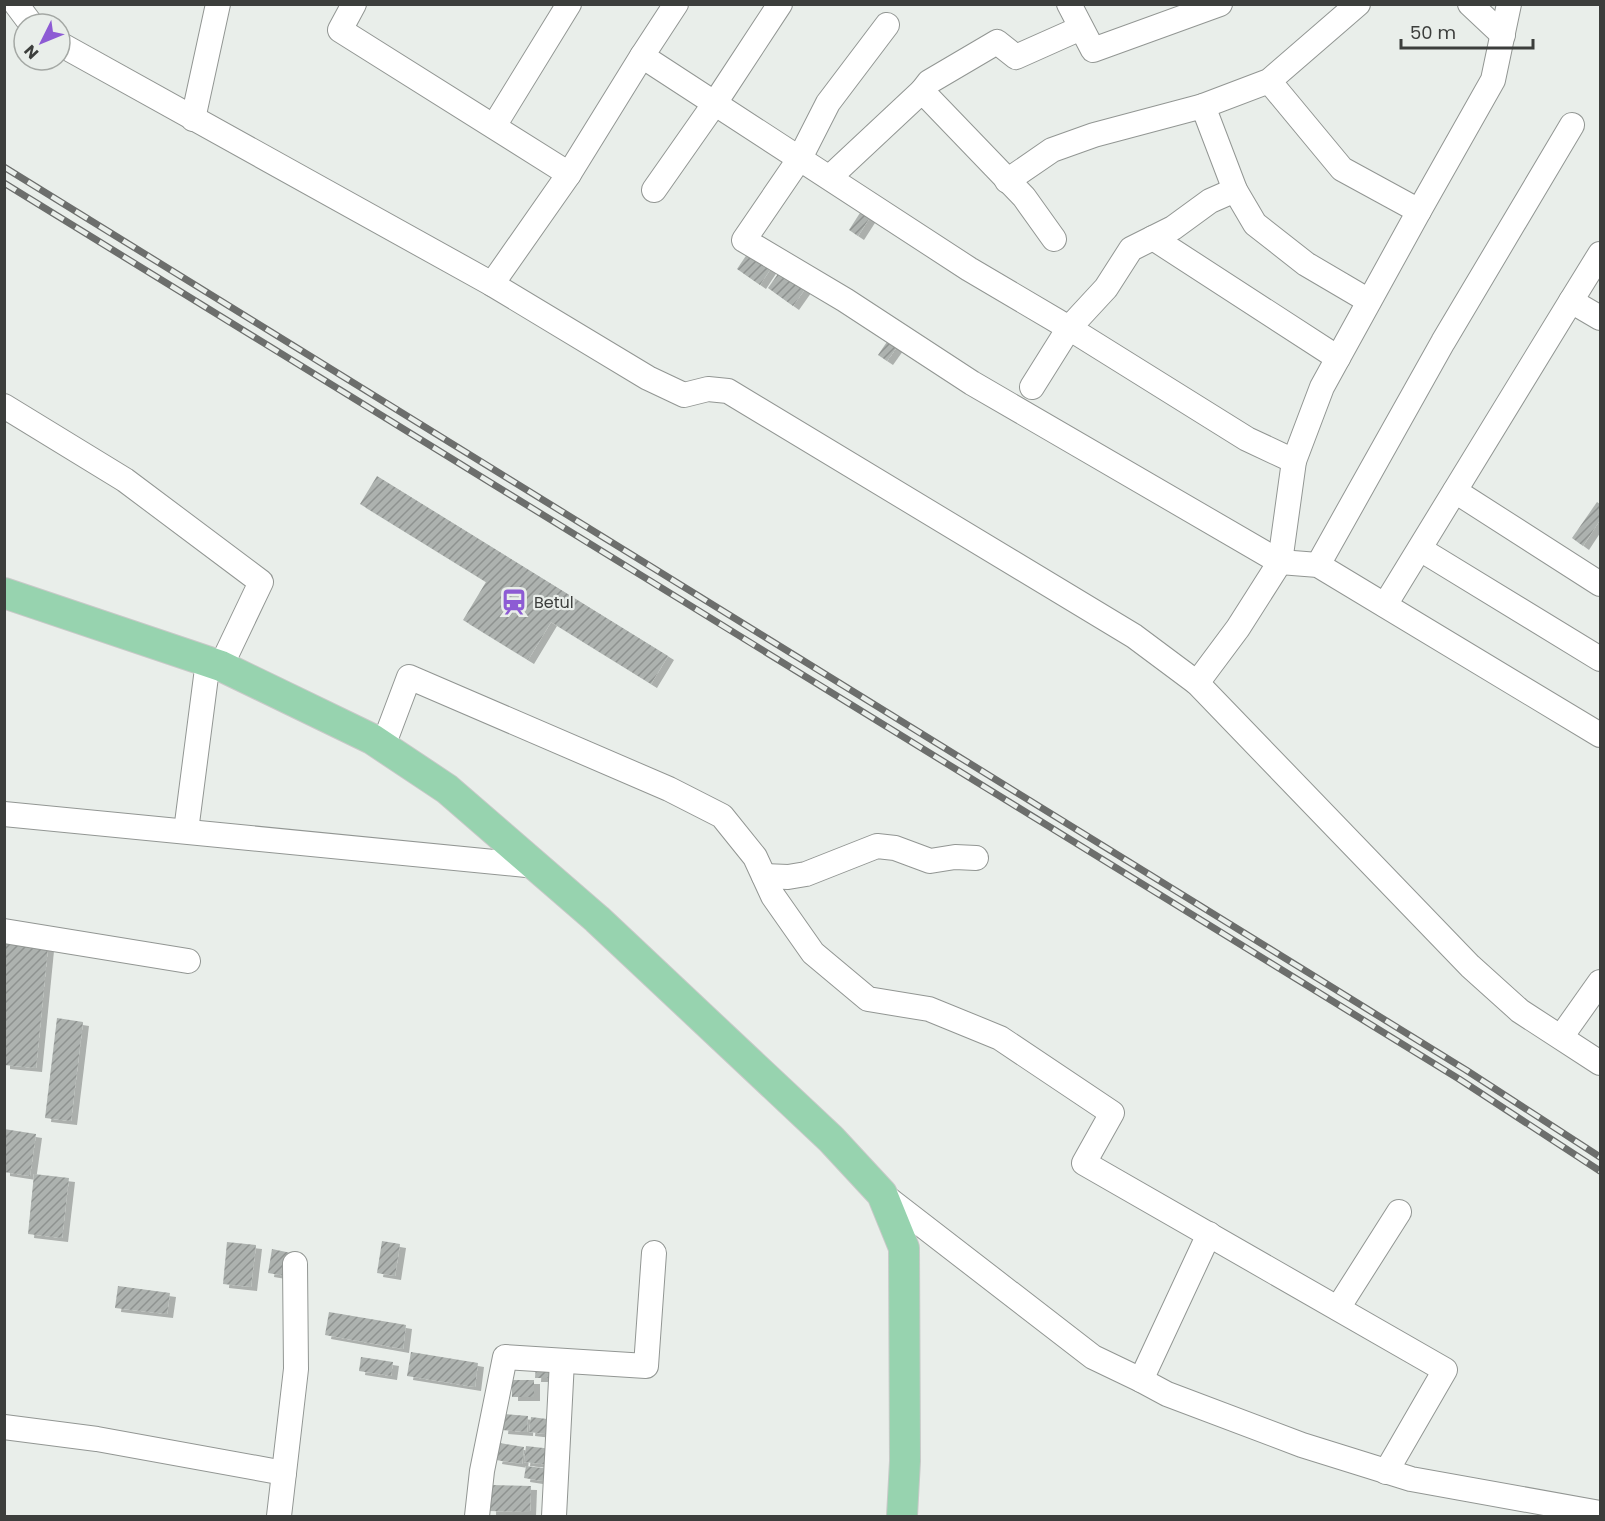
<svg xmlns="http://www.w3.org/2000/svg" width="1605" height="1521" font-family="Poppins,sans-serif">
	<defs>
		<pattern id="building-hatch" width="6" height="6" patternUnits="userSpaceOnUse" patternTransform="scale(1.5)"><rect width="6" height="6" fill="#adb2af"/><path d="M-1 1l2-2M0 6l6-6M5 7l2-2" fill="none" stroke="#8e9290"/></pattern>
		<filter id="shadow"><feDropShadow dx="6" dy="4" stdDeviation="0" flood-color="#0004"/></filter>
	</defs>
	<rect width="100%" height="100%" fill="#e9eeea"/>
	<g fill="url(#building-hatch)" filter="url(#shadow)">
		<path d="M867,202L876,208L858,236L849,230Z"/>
		<path d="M752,247L775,262L760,285L737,269Z"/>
		<path d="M785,264L810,282L793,306L768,288Z"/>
		<path d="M893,333L902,340L887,361L878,355Z"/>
		<path d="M377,476L668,656L651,684L551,622L528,660L463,620L486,582L360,504Z"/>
		<path d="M1597,502L1600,504V520L1583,546L1572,538Z"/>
		<path d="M5,943L48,947L36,1068L4,1065Z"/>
		<path d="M57,1018L83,1022L71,1121L45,1118Z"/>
		<path d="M4,1129L36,1134L30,1176L4,1172Z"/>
		<path d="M34,1174L69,1178L62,1238L28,1234Z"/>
		<path d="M382,1241L400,1244L395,1276L377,1273Z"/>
		<path d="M227,1242L256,1245L251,1287L223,1284Z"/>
		<path d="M272,1249L291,1253L286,1276L268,1273Z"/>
		<path d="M118,1286L170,1293L167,1314L115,1308Z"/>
		<path d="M329,1312L406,1325L403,1349L325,1335Z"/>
		<path d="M411,1352L478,1363L475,1387L407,1376Z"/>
		<path d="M361,1357L393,1362L391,1376L359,1371Z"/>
		<path d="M536,1364L560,1365V1378H535Z"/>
		<rect x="512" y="1380" width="22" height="17"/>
		<path d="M504,1414L528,1416L527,1432L502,1430Z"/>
		<path d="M531,1417L555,1420L554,1435L529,1432Z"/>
		<path d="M500,1443L524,1447L522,1464L496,1460Z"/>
		<path d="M526,1446L552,1449L550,1465L524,1462Z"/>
		<path d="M526,1466L551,1469L550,1482L524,1478Z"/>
		<path d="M491,1485L531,1486L530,1512L490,1511Z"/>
	</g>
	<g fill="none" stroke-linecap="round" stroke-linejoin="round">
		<g stroke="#929693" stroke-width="26">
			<g id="minor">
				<path d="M16,4L31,24"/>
				<path d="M354,4L340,30L569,174L642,56"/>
				<path d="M676,4L642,56L969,269L1069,328L1247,439L1294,461"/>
				<path d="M1069,4L1093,50L1220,4"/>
				<path d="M1470,4L1503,35"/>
				<path d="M887,25L828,103L800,158L744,240L845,300L972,383L1280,562L1318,565L1600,735"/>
				<path d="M60,44L492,284L648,378L684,395L708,389L728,391L1134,636L1197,683L1470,966L1520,1011L1600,1063"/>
				<path d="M1269,81L1342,169L1419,211"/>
				<path d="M922,91L929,82L997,42L1016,57L1081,28"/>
				<path d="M1203,106L1269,81L1358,4"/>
				<path d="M193,119L218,4"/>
				<path d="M494,126L569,4"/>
				<path d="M830,177L922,91L1024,197L1054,239"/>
				<path d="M1007,181L1052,150L1094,135L1203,106L1235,190L1255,224L1306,264L1369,301"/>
				<path d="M654,190L715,103L780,4"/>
				<path d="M1153,238L1338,358"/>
				<path d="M492,284L569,174"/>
				<path d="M1571,301L1600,254"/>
				<path d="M1032,387L1069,328L1106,288L1131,249L1173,228L1210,201L1235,190"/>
				<path d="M4,406L125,480L261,582L221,666"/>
				<path d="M1455,491L1600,584"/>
				<path d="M1420,549L1600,659"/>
				<path d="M1318,565L1443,342L1572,125"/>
				<path d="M1385,605L1571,301L1600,318"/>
				<path d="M1197,683L1238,628L1280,562L1294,461L1322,387L1419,211L1493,80L1509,4"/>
				<path d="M383,746L409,677L669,789L722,816L755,857L773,896L813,953L868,999L929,1009L1000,1038L1112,1113L1084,1163L1445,1370L1386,1472"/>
				<path d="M4,814L536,866"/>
				<path d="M186,831L208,661"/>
				<path d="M764,876L788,877L806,874L877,846L895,848L930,861L955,857L976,858"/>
				<path d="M4,931L188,961"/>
				<path d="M1561,1037L1600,982"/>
				<path d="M882,1194L1093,1357L1141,1380L1167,1394L1302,1445L1411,1479L1600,1513"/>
				<path d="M1338,1308L1399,1212"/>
				<path d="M1141,1380L1209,1234"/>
				<path d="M4,1427L97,1439L284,1473"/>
				<path d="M279,1516L296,1369L295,1264"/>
				<path d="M477,1516L482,1471L505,1357L646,1366L654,1253"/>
				<path d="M554,1516L562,1361"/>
			</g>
		</g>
		<g stroke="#c8c9c8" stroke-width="32">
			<path id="major" d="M4,593L221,666L372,739L447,789L597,919L831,1139L882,1194L904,1248L905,1461L902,1516"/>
		</g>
		<use href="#minor" stroke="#fff" stroke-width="24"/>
		<use href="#major" stroke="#97d3af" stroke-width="30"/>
		<g stroke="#6c6e6c" stroke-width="7">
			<g id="rail">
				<path d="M4,167L1466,1070L1600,1157"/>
				<path d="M4,183L1459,1079L1600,1171"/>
			</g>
		</g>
		<use href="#rail" stroke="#e9eeea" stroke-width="4.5" stroke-dasharray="14" stroke-linecap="butt"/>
	</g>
	<defs>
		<g id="station-bare" transform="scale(2.07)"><path d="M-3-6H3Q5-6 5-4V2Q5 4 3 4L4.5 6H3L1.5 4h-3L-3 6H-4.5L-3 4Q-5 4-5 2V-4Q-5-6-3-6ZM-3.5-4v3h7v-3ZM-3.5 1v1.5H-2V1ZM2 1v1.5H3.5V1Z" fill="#8d5bd4" stroke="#e9eeea" stroke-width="2.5" paint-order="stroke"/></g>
	</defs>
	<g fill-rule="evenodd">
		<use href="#station-bare" x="514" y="602"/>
	</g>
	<g text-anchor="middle" stroke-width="4.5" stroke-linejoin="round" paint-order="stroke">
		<g font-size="16" fill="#3c3e3c" stroke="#e9eeea" text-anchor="start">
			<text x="534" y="608">Betul</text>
		</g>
	</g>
	<rect width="1605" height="1521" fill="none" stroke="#3c3e3c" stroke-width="12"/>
	<g transform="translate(42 42) rotate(227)"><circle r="28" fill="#e9eeea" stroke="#a4a8a4" stroke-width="1.5"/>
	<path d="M0-4.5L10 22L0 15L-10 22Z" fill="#8d5bd4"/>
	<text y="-9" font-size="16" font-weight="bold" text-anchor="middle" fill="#3c3e3c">N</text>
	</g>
	<path d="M1401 39v9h132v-9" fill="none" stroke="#3c3e3c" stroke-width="3"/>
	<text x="1410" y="39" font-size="18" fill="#3c3e3c" stroke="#e9eeea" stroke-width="4.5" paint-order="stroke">50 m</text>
</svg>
